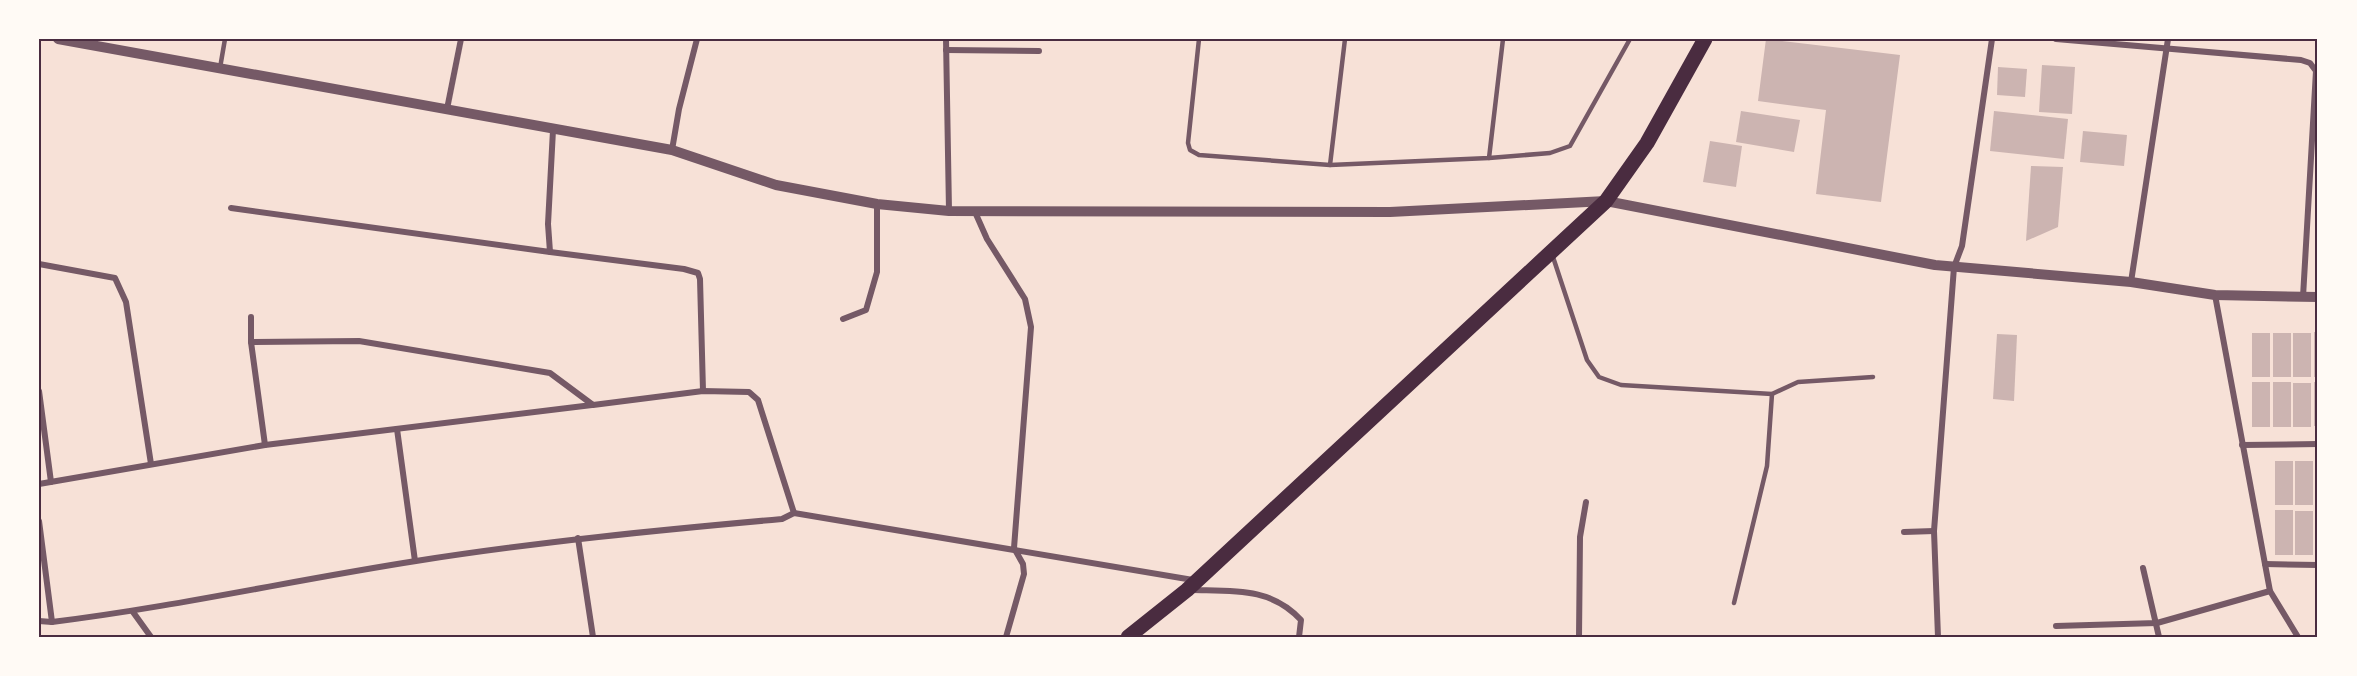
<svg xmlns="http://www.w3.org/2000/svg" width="2357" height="676" font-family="'Playfair Display',serif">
	<rect width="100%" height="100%" fill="#f7e1d7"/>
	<g fill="#ccb4b1">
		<path d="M1766,39L1900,55L1881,202L1816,194L1826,110L1758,101Z"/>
		<path d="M2042,65L2075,67L2072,114L2039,112Z"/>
		<path d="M1998,67L2027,69L2025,97L1997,95Z"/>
		<path d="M1741,111L1800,120L1794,152L1736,142Z"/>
		<path d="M1994,111L2068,119L2064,159L1990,151Z"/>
		<path d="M2083,131L2127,135L2124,166L2080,162Z"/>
		<path d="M1710,141L1742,146L1736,187L1703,182Z"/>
		<path d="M2031,166L2063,167L2058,227L2026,241Z"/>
		<rect x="2314" y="332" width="4" height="45"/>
		<rect x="2252" y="333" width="18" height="44"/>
		<rect x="2273" y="333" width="18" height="44"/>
		<rect x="2293" y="333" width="18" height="44"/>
		<path d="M1997,334L2017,335L2014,401L1993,399Z"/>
		<rect x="2252" y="382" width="18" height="45"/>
		<rect x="2273" y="382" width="18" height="45"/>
		<rect x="2314" y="382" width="4" height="44"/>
		<rect x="2293" y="383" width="18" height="44"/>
		<rect x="2275" y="461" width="18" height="44"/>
		<rect x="2295" y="461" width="18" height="44"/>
		<rect x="2275" y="510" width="18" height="45"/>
		<rect x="2295" y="511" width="18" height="44"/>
	</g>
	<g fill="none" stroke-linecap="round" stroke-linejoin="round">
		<g stroke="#755966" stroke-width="4.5">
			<path d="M1199,39L1188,143L1190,150L1199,155L1330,165L1345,39"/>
			<path d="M220,68L225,39"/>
			<path d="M1489,158L1550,153L1570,146L1630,39"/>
			<path d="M1330,165L1489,158L1503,39"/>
			<path d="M1553,257L1587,360L1599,377L1621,385L1772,394L1798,382L1873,377"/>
			<path d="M1734,603L1767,466L1772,394"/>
		</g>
		<g stroke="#755966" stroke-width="6">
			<path d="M946,39L949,211"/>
			<path d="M2056,39L2301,60L2310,63L2316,71L2303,297"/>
			<path d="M946,50L1039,51"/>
			<path d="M447,109L461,39"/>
			<path d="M672,150L679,109L697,39"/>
			<path d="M231,208L550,252L548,224L553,130"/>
			<path d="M975,212L987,239L1025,299L1031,327L1014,548L1023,564L1024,574L1006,637"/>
			<path d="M550,252L684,269L698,273L700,279L703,391"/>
			<path d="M39,264L115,278L126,302L151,464"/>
			<path d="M2131,282L2168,39"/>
			<path d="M2215,295L2270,591L2298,637"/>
			<path d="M251,317V342L265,445"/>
			<path d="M843,319L866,310L877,272V204"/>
			<path d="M39,391L51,482"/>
			<path d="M397,429L415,561"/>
			<path d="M2242,445L2318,444"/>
			<path d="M39,484L265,445L592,405"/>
			<path d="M794,513L1193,580"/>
			<path d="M39,521L52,622"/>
			<path d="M1904,532L1934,531"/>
			<path d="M578,538L593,637"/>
			<path d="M2265,564L2318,565"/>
			<path d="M2143,568L2159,637"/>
			<path d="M1192,590C1233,591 1271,587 1301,620L1299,637"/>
			<path d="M133,612L151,637"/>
			<path d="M39,621L52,622C174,607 294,580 416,561C537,542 659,530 782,519L794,513L758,400L749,392L703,391L593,405L550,373L359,341L251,342"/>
			<path d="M2056,626L2157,623L2270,591"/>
			<path d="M1579,637L1580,537L1586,502"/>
			<path d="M1938,637L1934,531L1954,267L1962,246L1992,39"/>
		</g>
		<path stroke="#755966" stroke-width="10" d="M58,39L672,150L776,185L877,204L949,211L1390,212L1606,201L1935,265L2131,282L2215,295L2318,297"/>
		<path stroke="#4a2c40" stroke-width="15" d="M1128,637L1187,590L1606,201L1647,143L1705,39"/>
	</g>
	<rect width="2357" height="676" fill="none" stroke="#fffaf5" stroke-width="81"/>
	<rect x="40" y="40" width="2276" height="596" fill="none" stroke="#4a2c40" stroke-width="2"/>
</svg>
